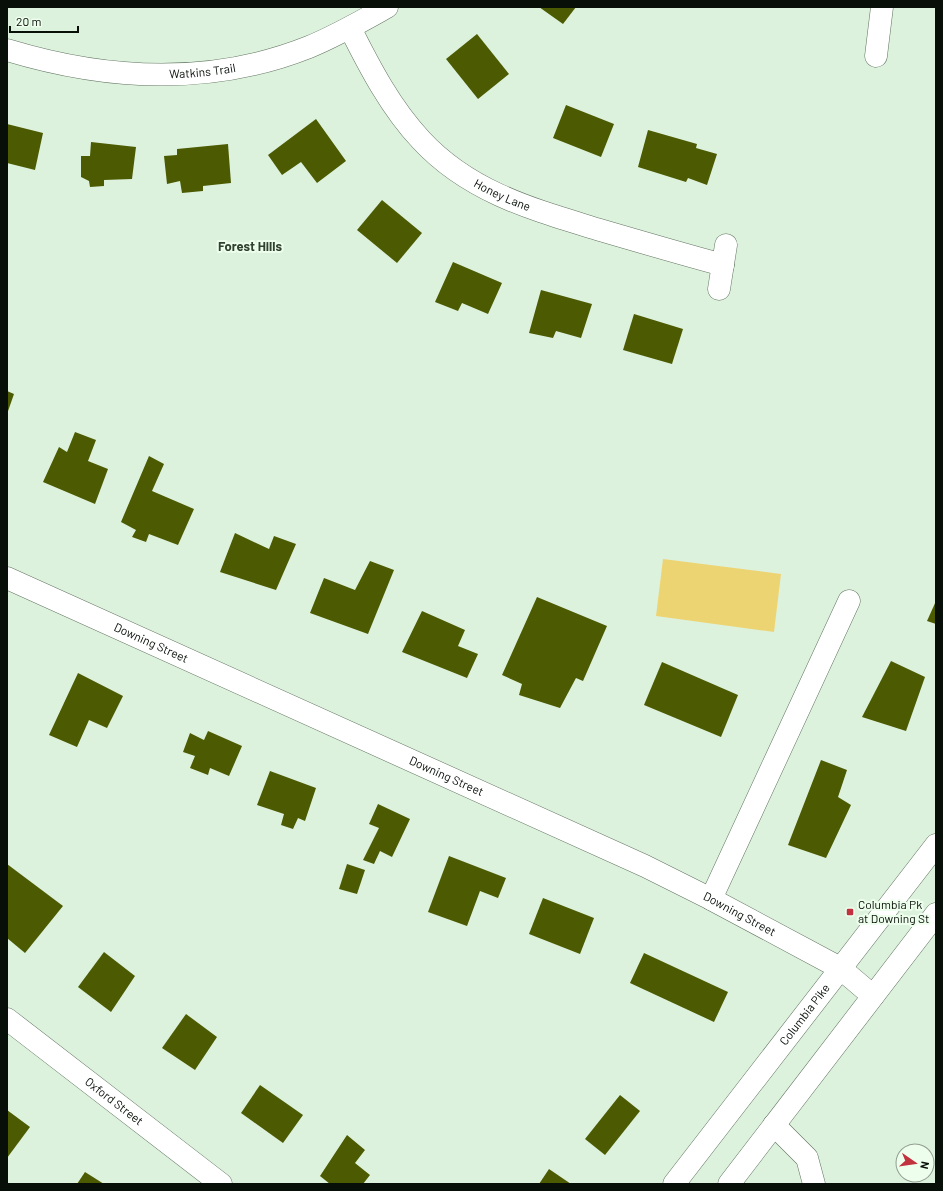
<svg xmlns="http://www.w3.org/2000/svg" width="943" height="1191" font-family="Barlow,sans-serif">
	<rect width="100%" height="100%" fill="#ddf2dd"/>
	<path fill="#edd473" d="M663,559L781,574L774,632L656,616Z"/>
	<g fill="#4c5b02">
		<path d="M539,7H576L563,24Z"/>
		<path d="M477,34L509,74L478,99L446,59Z"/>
		<path d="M566,105L614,124L601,157L553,138Z"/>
		<path d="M316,119L346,161L317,183L301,162L282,175L268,155Z"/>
		<path d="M7,124L43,133L35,170L7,163Z"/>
		<path d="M648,130L697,144L696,148L717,154L707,185L688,178L686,182L638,167Z"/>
		<path d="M91,142L136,147L132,179L104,180V186L90,187L89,181L81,177V156H90Z"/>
		<path d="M228,144L231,183L203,186V191L182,193L180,181L167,184L164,156L177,155V149Z"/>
		<path d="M382,200L422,233L397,263L357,230Z"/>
		<path d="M453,262L502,283L488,314L462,303L458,311L435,302Z"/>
		<path d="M541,290L592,304L581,338L556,331L553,338L529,333Z"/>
		<path d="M634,314L683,329L672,364L623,350Z"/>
		<path d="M7,391L14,394L7,414Z"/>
		<path d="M75,432L96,440L88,461L108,469L95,504L43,482L59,447L67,452Z"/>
		<path d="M149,456L164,464L152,491L194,509L178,545L149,534L146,542L132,537L136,530L121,522Z"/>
		<path d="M235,533L269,549L274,536L296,544L276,590L220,572Z"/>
		<path d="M370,561L394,570L368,634L310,613L324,578L355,590Z"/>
		<path d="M537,597L607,626L583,681L576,678L560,708L519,695L522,684L502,675Z"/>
		<path d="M936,601V624L927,621Z"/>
		<path d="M422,611L465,630L458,646L478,654L467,678L402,652Z"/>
		<path d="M891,661L925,677L906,731L862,717Z"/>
		<path d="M662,662L738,695L721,737L644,705Z"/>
		<path d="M78,673L123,696L107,728L89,720L77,747L49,735Z"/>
		<path d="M208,731L242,746L229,776L210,768L208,775L190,768L195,756L183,752L190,733L204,740Z"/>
		<path d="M821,760L847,770L838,797L851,805L826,858L788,845Z"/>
		<path d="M270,771L316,788L305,821L298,818L293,829L281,825L284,814L257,805Z"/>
		<path d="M378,804L410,819L392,857L380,851L374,864L363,860L379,828L369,824Z"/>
		<path d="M449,856L506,878L498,898L480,891L467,926L428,912Z"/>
		<path d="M7,864L63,906L25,953L7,938Z"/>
		<path d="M347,864L365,870L357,894L339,889Z"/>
		<path d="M543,898L594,918L580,954L529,934Z"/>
		<path d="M104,952L135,976L111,1012L78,987Z"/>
		<path d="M644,953L728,992L714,1022L630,983Z"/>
		<path d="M186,1014L217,1037L195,1070L162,1048Z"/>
		<path d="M260,1085L303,1115L283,1143L241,1113Z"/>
		<path d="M620,1095L640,1111L605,1155L585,1139Z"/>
		<path d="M7,1110L30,1127L7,1158Z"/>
		<path d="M347,1135L365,1150L355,1163L370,1175L363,1184H330L320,1176Z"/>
		<path d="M549,1169L571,1184H539Z"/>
		<path d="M85,1172L104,1184H77Z"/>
	</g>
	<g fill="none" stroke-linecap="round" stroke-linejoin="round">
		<g stroke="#617461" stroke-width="23">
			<g id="minor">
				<path id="s1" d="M350,28C370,68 391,108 421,140C470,193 535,210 600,230C641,242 682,254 723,265"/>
				<path id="s2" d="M7,50C106,80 211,86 309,47C336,36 362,21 387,7"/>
				<path d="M876,56L882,7"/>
				<path d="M719,289L726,245"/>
				<path id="s3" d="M7,578L645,866L711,899L840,968L873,996"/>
				<path d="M711,899L849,601"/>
				<path id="s4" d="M7,1019L221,1184"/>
				<path d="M774,1125L807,1158L814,1184"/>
			</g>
		</g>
		<g stroke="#617461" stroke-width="23">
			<g id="major">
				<path id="s5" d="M674,1184L936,845"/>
				<path d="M729,1184L936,914"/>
			</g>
		</g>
		<use href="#minor" stroke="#fff" stroke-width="22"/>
		<use href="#major" stroke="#fff" stroke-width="22"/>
	</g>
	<rect fill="#c1313e" stroke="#edfeed" stroke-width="1.5" x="846" y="908" width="8" height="8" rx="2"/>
	<g text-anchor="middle" stroke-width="4" stroke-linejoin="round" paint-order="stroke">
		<g font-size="12" fill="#080e08" stroke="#edfeed">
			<text dy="4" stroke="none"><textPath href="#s2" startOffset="198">Watkins Trail</textPath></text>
			<text dy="4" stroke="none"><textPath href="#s1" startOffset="232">Honey Lane</textPath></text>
			<text dy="4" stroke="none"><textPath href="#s3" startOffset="158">Downing Street</textPath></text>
			<text dy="4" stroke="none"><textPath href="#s3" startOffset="482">Downing Street</textPath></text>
			<text dy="4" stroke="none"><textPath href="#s3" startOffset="806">Downing Street</textPath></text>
			<text dy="4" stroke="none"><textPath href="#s5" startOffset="214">Columbia Pike</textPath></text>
			<text dy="4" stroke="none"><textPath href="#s4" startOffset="135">Oxford Street</textPath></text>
		</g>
		<g font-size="12" fill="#080e08" stroke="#edfeed" text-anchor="start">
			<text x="858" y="909">Columbia Pk<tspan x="858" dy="14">at Downing St</tspan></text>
		</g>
		<g font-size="13" font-weight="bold" fill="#304130" stroke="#edfeed">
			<text x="250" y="251">Forest Hills</text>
		</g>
	</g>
	<rect width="943" height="1191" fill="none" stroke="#080e08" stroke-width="16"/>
	<g transform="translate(915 1163) rotate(103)"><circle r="19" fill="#edfeed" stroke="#919e91"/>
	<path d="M0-3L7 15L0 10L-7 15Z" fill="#c1313e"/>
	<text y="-6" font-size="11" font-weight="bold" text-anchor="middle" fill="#080e08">N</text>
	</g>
	<path d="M10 26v6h68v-6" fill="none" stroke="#080e08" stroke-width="2"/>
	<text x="16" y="26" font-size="12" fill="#080e08" stroke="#edfeed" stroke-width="3" paint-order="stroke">20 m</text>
</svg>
